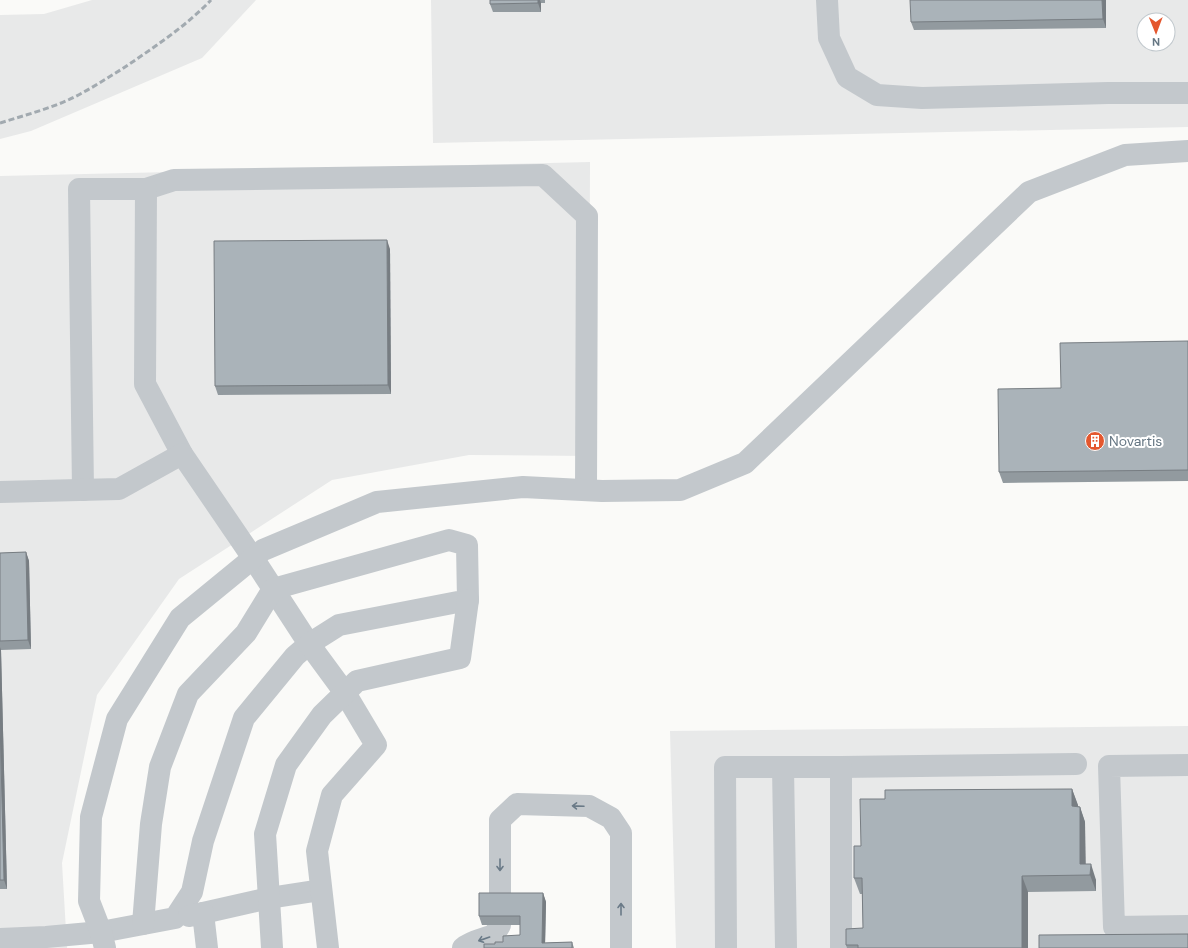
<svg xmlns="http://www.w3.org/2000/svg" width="1188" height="948" font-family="'DM Sans',sans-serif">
	<rect width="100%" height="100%" fill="#fafaf8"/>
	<g fill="#e8e9e9" fill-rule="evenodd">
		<path d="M92,0H256L202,58L31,131L0,139V15L44,14Z"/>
		<path d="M431,0H1188V127L433,143ZM1144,20H1168V44H1144Z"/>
		<path d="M590,162L589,456L469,455L332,480L179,579L97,695L62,863L67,948H0V176Z"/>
		<path d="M1188,726V948H676L670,731Z"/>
	</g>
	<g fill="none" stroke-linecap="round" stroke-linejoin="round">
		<g stroke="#c3c8cc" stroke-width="22">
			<path d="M827,0L829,38L847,77L877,95L922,98L1108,93H1188"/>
			<path d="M146,189L174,180L543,175L587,216L586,490"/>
			<path d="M83,490L79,189H146L145,384L182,454"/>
			<path d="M0,492L119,489L182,454L253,558L309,644L295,656L244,718L203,841L192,892L175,918L101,932L46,937L0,939"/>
			<path d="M1188,765L1109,766L1114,927L1188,926"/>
			<path d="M783,767L786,948"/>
			<path d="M841,767L1076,764"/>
			<path d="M500,902V820L517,804L589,806L611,818L621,833V948"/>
			<path d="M203,913L269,898L321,890"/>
			<path d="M189,916L203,913L207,948"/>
			<path d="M143,924L151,824L160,767L188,694L246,633L273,589L449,540L467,545L468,600L339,625L309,644L345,693L376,745L332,795L317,851L328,948"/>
			<path d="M105,948L101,932L89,901L91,817L117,719L180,618L263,550L377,502L523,487L602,491L680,490L745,463L1029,192L1125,155L1188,151"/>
			<path d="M272,948L265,834L286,765L322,715L357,681L460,658L468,600"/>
			<path d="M463,948C471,941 484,939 494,935L500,925"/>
			<path d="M726,948L725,767H841V948"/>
		</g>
		<path stroke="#a2aab0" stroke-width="3" stroke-dasharray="6 3" stroke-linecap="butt" d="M0,123C22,116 45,110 66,101C86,92 104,80 122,69C153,48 185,27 211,0"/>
	</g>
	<g fill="#929a9f">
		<path d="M490,0H545V3H541V12H493L490,4Z"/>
		<path d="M1106,0V28L914,30L911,22Z"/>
		<path d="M390,249L391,394L218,395L215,386Z"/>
		<path d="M1188,341V481L1003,483L999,472L1061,388Z"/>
		<path d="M26,552L29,561L31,649L1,650L7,889H0V553Z"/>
		<path d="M1072,789L1078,806L1080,807L1085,822V864L1096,880V891L1028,892V948H847L846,945L863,928L862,894H860L854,878L861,846L885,799Z"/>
		<path d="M543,893L546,902L545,943L572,942L574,948H484L503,942L520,935V925H482L479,916Z"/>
	</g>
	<g fill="#777d82">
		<path d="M538,0H540L541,3V12L538,3Z"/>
		<path d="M1102,0H1106V28L1103,19Z"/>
		<path d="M387,240L390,249L391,394L388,385Z"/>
		<path d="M26,552L29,561L31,649L28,640Z"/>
		<path d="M0,647L1,650L7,889L4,880L0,720Z"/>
		<path d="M1072,789L1078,805V822L1072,806Z"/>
		<path d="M1080,807L1085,822L1086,875L1080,864Z"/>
		<path d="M1091,864L1096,880V891L1090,875Z"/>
		<path d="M1022,876L1028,892V948H1022Z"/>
		<path d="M543,893L546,902L545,948L542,943Z"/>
	</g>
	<g fill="#aab3b9" stroke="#777d82">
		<path d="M490,0H538V3L490,4Z"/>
		<path d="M910,0H1102L1103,19L911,22Z"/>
		<path d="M387,240L388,385L215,386L214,241Z"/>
		<path d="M1188,341V470L999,472L998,389L1061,388L1060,343Z"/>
		<path d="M26,552L28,640L0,641V553Z"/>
		<path d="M0,720L4,880H0Z"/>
		<path d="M1072,789V806L1080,807V864H1091L1090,875L1022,876V948H858V945H846V929L863,928L862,878H854V846H861L860,799H885V790Z"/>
		<path d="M479,893H543L542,943L572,942V948H484V944H495V942H503V936L520,935V916H479Z"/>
		<path d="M1188,934V948H1039V935Z"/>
	</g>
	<defs><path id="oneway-shaft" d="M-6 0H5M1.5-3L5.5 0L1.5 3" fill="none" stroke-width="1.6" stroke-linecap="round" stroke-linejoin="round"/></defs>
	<g stroke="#6a7a87">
		<use href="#oneway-shaft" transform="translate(578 806) rotate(-178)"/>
		<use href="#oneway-shaft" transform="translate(500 865) rotate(90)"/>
		<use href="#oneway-shaft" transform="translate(621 909) rotate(-90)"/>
		<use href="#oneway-shaft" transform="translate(484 939) rotate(161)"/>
	</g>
	<defs>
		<g id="building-disc" transform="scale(1)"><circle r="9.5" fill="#e4572e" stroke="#fff"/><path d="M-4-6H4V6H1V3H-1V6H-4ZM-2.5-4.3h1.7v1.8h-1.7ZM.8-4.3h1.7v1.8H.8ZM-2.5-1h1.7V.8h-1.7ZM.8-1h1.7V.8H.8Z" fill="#fff"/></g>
	</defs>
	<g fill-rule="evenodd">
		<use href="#building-disc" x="1095" y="441"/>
	</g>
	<g text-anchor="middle" stroke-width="4" stroke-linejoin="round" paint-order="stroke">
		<g font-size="14" fill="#657683" stroke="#fff" text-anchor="start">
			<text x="1109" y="446">Novartis</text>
		</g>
	</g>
	<g transform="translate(1156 32) rotate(179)"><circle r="19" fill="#ffffff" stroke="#c1c8cd"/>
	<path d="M0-3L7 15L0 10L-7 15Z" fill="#e4572e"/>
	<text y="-6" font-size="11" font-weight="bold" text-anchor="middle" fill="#657683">N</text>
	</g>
</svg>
